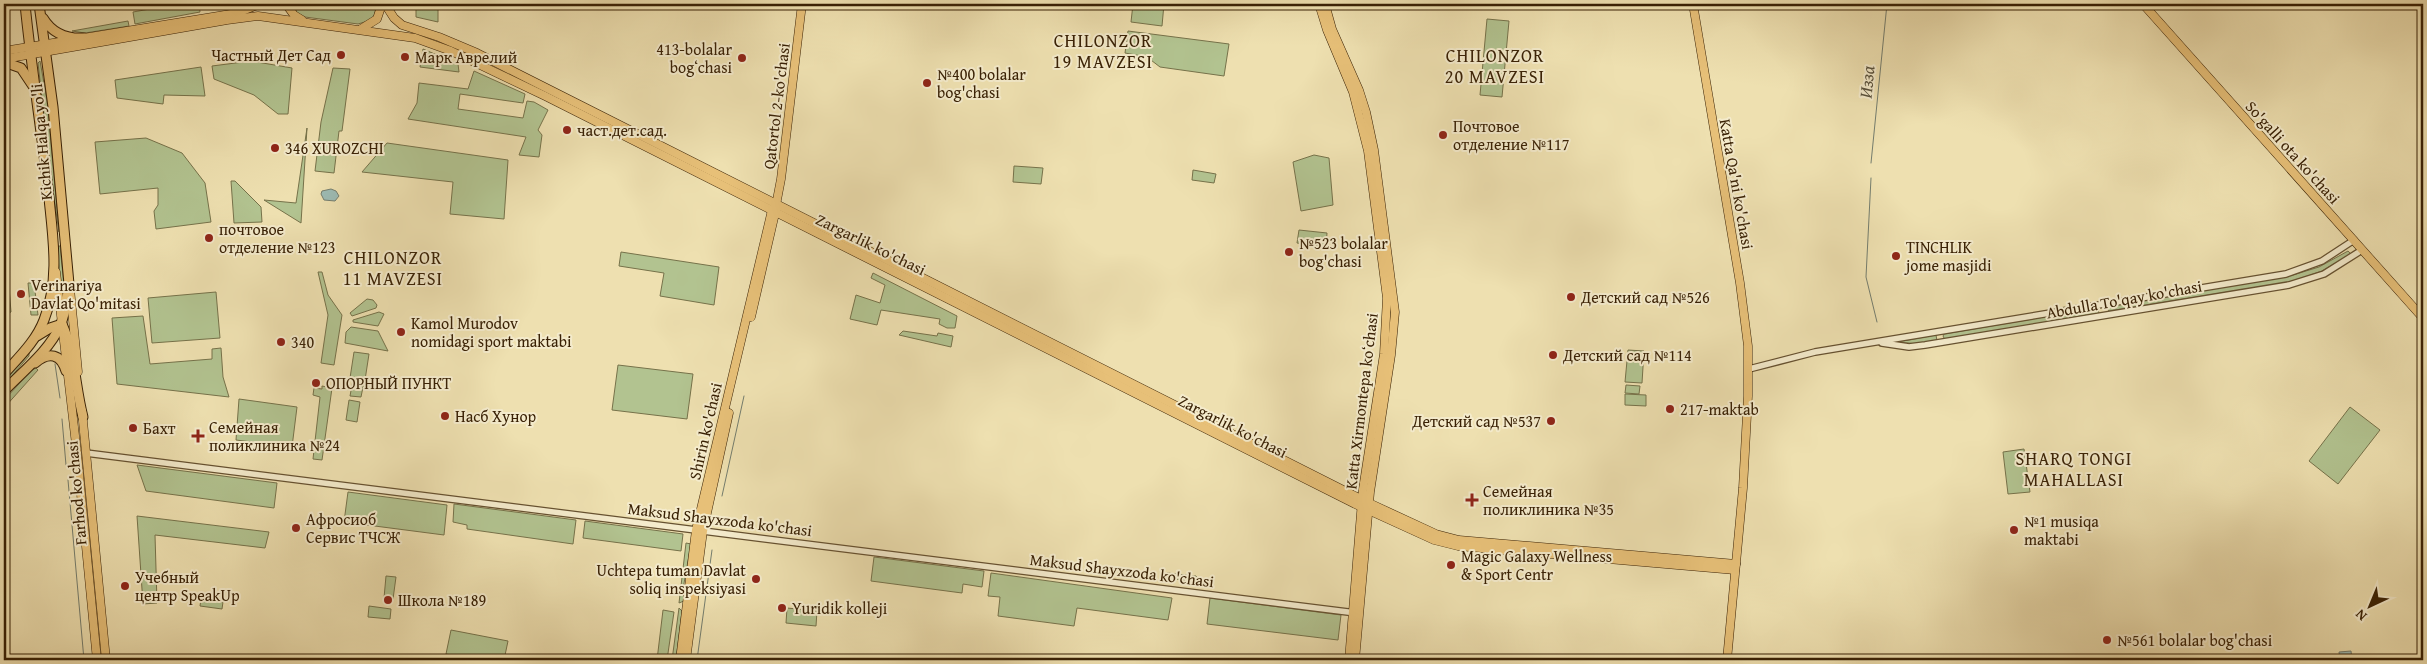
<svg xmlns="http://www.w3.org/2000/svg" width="2427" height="664" font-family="'Gentium Book Plus',serif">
	<rect width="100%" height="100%" fill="#eee0b0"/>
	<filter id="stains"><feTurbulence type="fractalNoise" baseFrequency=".004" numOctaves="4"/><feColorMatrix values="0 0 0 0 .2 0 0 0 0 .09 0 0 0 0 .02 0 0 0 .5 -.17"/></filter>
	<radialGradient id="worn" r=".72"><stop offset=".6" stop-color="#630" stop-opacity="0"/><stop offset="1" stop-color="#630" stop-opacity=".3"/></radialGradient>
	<g fill="#b2c390" stroke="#76724a">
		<path d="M178,4H199L200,12L135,24L133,12Z"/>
		<path d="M292,4H376L375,14L371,20L358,24L305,17L297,13Z"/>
		<path d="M1133,4H1164L1162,26L1131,22Z"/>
		<path d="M416,8L438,9V22L416,17Z"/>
		<path d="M1487,19L1509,21L1502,97L1480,95Z"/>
		<path d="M128,21L129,26L85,33L72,31Z"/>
		<path d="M1128,31L1229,44L1224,76L1160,67L1147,57L1125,53Z"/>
		<path d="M423,49L458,64L459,72L420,67Z"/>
		<path d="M40,61L47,100L59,232L50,170L38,63Z"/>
		<path d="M251,61L292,68L288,114H278L254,95L214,79L212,66Z"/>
		<path d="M201,67L205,96L164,95L163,104L117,98L115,80Z"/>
		<path d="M333,68L350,69L342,131H339L334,173L315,171L321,122Z"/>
		<path d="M474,71L525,94L523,103L460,94L458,109L523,118L527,101L534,102L548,110L538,130L542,135L539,157L519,155L526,137L408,119L417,103L419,83L468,89Z"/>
		<path d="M307,128L301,223L264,200L296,203Z"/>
		<path d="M146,138L182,153L205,183L211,222L156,229L154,211L158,205V188L100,194L95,142Z"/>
		<path d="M387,143L508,160L504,219L450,214L453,182L362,172Z"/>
		<path d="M1314,155L1329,158L1333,205L1301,211L1293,162Z"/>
		<path d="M1014,166L1043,168L1041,184L1013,182Z"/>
		<path d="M1193,170L1216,174L1214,183L1192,180Z"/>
		<path d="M231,181H235L261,207L262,222L234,223Z"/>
		<path d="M1299,230L1327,233L1326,247L1297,243Z"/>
		<path d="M57,246H60L64,286L62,303Z"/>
		<path d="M2348,251L2351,254L2322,271L2290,282L2109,311L2107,308L2108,306L2293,275L2319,267Z"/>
		<path d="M621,252L719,267L714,305L660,296L664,273L619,266Z"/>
		<path d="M318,272H322L328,295L342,315L334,365L321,363L328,315Z"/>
		<path d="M873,273L957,316L955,328H947L939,324L940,319L881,310L877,325L850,319L856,295L880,303L885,285L871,278Z"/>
		<path d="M4,283L9,287L11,312L4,315Z"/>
		<path d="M28,283H34L38,315H31Z"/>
		<path d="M216,292L220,338L152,343L148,298Z"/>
		<path d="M367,299L373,300L377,305L376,308L352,316L350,313Z"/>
		<path d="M2098,308L2099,314L1945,340L1943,336L1944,334Z"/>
		<path d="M379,312L384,314L378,326L353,322V320Z"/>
		<path d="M143,316L150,364L212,359V349L221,348L223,377L229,397L117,384L112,318Z"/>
		<path d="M351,327L378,331L388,351L345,343L346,332Z"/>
		<path d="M903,331L937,336L938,333L953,336L951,347L899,335Z"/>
		<path d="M1936,335L1937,341L1918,344L1897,342Z"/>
		<path d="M1628,350L1644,351L1642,383L1625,382Z"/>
		<path d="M354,352L369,354L365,380L350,378Z"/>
		<path d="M29,353V356L4,385V380Z"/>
		<path d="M618,365L693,374L687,419L612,410Z"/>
		<path d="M36,368L38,370L4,408V400L32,370Z"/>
		<path d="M353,380L364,382L361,397L350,396Z"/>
		<path d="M1626,385L1640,386L1639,394L1625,393Z"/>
		<path d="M322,386L332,388L322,460L313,459L320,397L313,395L314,388L322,389Z"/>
		<path d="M1625,394L1646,395V406L1625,405Z"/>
		<path d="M239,399L297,407L292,447L236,440Z"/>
		<path d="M349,400L360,402L357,422L346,420Z"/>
		<path d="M2350,407L2380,430L2338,484L2309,461Z"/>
		<path d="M2024,449L2030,492L2008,494L2003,452Z"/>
		<path d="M137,465L277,483L274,508L146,491Z"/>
		<path d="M348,492L447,505L444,535L344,522Z"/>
		<path d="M454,504L576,520L573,544L467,529V525L453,522Z"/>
		<path d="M137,516L269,532L265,548L155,535L157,603L143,604Z"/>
		<path d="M585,521L683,534L681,551L583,538Z"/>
		<path d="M686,543L691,544L683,589L684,601L679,603Z"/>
		<path d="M874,557L984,571L982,587L963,584L962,593L871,581Z"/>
		<path d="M991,573L1172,598L1168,620L1077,608L1074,626L998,616L1000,597L988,596Z"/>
		<path d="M1167,573L1196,576L1200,582L1166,578Z"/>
		<path d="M386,576L396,577L393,599L384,598Z"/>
		<path d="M1210,598L1341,615L1338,640L1207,624Z"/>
		<path d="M201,599L223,602L222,609L200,606Z"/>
		<path d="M369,606L391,609L390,619L368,617Z"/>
		<path d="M679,608L682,611L676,660H672Z"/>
		<path d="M787,608L817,611L816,626L786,623Z"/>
		<path d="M663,610L674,612L667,660H657Z"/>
		<path d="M451,630L508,641L504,660H478L446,654Z"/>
	</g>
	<g fill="#9cbbb4" stroke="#747d6e">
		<path d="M331,189L336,191L339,196L335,201L324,200L321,194L322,191Z"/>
		<path d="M2351,651L2352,660H2340L2339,652Z"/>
	</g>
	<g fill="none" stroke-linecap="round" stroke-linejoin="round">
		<g stroke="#747d6e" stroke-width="1">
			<path d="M1871,163L1887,4"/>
			<path d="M1871,178L1866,277L1877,322"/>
			<path d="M55,364L60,398"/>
			<path d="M62,419L66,465"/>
			<path d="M68,480L84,660"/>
			<path d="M722,496L744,396"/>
			<path d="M697,660L712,550"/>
		</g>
		<g stroke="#665130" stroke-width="8">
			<g id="minor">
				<path d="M1882,343L1909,347L1925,345L2289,285L2324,274L2362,250"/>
				<path d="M1749,369L1815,352L2286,274L2322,261L2354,240"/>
				<path d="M86,453L696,530"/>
				<path d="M703,531L1356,613"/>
			</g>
		</g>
		<g stroke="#392105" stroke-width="9">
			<g id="major">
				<path d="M286,4L294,15L302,20"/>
				<path d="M385,4L394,18L402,25L439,37L477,53L1369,503L1436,534L1459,540L1736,564"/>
				<path d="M1319,4L1327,30L1353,92L1368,151L1387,298L1384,354L1363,489L1349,660"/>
				<path d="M1325,4L1332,29L1359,90L1366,112L1374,150L1395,312L1391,355L1370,492L1355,660"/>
				<path d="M1693,4L1740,283L1748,346V396L1743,488L1727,660"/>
				<path d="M2143,4L2423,318"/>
				<path d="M361,29L377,19L382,4"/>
				<path d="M4,51L237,13L260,4"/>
				<path d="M4,59L227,20L258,16L415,38L451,51L545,96L1355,504L1434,540L1458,546L1735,570"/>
				<path d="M56,272L77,453L97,660"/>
				<path d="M70,289L78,372"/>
				<path d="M751,317L776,209"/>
				<path d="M82,411L106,660"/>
				<path d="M680,660L696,530L768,227L772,210L776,205L781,179L802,4"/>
				<path d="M686,660L703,531L729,413"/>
			</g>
		</g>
		<g stroke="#392105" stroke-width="11">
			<g id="highway">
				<path d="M43,18C52,33 67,39 84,38"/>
				<path d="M4,62L21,68L33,86"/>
				<path d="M62,324C75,353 75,386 83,417"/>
				<path d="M37,336L50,328L62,324"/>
				<path d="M35,363C49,351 61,354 66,371"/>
				<path d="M4,374C19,357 36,341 44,320C61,277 52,233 48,188C41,127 31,65 25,4"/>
				<path d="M4,391C22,372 49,351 60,326C66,313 67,298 69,284L53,107L39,4"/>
			</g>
		</g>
		<use href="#minor" stroke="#f4ebcc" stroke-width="5.5"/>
		<use href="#major" stroke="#e7c078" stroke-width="8"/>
		<use href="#highway" stroke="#e7c078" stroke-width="9"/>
	</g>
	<g fill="#8f2418" stroke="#f4ebcc" stroke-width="2">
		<circle cx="341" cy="55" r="5"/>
		<circle cx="405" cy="57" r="5"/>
		<circle cx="742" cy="58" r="5"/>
		<circle cx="927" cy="83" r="5"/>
		<circle cx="567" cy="130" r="5"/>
		<circle cx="1443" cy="135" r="5"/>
		<circle cx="275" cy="148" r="5"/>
		<circle cx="209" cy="238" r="5"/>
		<circle cx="1289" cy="252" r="5"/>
		<circle cx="1896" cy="256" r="5"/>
		<circle cx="21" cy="294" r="5"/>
		<circle cx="1571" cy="297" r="5"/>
		<circle cx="401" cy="332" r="5"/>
		<circle cx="281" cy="342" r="5"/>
		<circle cx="1553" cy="355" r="5"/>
		<circle cx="316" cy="383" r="5"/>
		<circle cx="1670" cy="409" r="5"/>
		<circle cx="445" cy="416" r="5"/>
		<circle cx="1551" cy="421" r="5"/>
		<circle cx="133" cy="428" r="5"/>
		<path d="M195.5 428.5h5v5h5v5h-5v5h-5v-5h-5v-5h5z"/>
		<path d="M1469.5 492.5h5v5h5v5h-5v5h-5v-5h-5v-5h5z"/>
		<circle cx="296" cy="528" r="5"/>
		<circle cx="2014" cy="530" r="5"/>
		<circle cx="1451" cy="565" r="5"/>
		<circle cx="756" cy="579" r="5"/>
		<circle cx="125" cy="586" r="5"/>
		<circle cx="388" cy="600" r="5"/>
		<circle cx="782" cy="608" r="5"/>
		<circle cx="2107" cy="640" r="5"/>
	</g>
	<g text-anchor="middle" stroke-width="4" stroke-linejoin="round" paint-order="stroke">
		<g font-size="16" fill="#392105" stroke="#f4ebcc" text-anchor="start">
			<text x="732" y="55" text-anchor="end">413-bolalar<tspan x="732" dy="18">bogʻchasi</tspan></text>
			<text x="331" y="61" text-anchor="end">Частный Дет Сад</text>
			<text x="415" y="63">Марк Аврелий</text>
			<text x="937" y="80">№400 bolalar<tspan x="937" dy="18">bog'chasi</tspan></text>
			<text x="1453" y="132">Почтовое<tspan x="1453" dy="18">отделение №117</tspan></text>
			<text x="577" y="136">част.дет.сад.</text>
			<text x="285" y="154">346 XUROZCHI</text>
			<text x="219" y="235">почтовое<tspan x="219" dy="18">отделение №123</tspan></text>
			<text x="1299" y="249">№523 bolalar<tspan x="1299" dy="18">bog'chasi</tspan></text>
			<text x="1906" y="253">TINCHLIK<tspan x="1906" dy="18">jome masjidi</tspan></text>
			<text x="31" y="291">Verinariya<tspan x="31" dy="18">Davlat Qo'mitasi</tspan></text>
			<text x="1581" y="303">Детский сад №526</text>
			<text x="411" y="329">Kamol Murodov<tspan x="411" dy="18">nomidagi sport maktabi</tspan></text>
			<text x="291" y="348">340</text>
			<text x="1563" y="361">Детский сад №114</text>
			<text x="326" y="389">ОПОРНЫЙ ПУНКТ</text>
			<text x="1680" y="415">217-maktab</text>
			<text x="455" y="422">Насб Хунор</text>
			<text x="1541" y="427" text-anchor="end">Детский сад №537</text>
			<text x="209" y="433">Семейная<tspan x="209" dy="18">поликлиника №24</tspan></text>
			<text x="143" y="434">Бахт</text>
			<text x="1483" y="497">Семейная<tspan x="1483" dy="18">поликлиника №35</tspan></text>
			<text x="306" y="525">Афросиоб<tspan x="306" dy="18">Сервис ТЧСЖ</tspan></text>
			<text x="2024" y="527">№1 musiqa<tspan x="2024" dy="18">maktabi</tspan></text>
			<text x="1461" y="562">Magic Galaxy Wellness<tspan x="1461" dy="18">&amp; Sport Centr</tspan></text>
			<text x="746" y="576" text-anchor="end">Uchtepa tuman Davlat<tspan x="746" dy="18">soliq inspeksiyasi</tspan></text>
			<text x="135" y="583">Учебный<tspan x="135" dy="18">центр SpeakUp</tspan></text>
			<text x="398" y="606">Школа №189</text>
			<text x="792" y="614">Yuridik kolleji</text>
			<text x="2117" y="646">№561 bolalar bog'chasi</text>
		</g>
		<g font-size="16" fill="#392105" stroke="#f4ebcc">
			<text transform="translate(776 106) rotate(-83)" y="6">Qatortol 2-ko'chasi</text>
			<text transform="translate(41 142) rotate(-95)" y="6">Kichik Halqa yo'li</text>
			<text transform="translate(2293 152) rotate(48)" y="6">So'galli ota ko'chasi</text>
			<text transform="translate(1737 184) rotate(80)" y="6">Katta Qa'ni ko'chasi</text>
			<text transform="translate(871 244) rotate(26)" y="6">Zargarlik ko'chasi</text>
			<text transform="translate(2124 299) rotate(-10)" y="6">Abdulla To'qay ko'chasi</text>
			<text transform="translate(1361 401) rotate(-83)" y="6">Katta Xirmontepa koʻchasi</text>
			<text transform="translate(1233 426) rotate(27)" y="6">Zargarlik ko'chasi</text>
			<text transform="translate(705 431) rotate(-77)" y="6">Shirin ko'chasi</text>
			<text transform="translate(76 493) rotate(-95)" y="6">Farhod ko'chasi</text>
			<text transform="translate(720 519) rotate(7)" y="6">Maksud Shayxzoda ko'chasi</text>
			<text transform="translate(1122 570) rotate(7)" y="6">Maksud Shayxzoda ko'chasi</text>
		</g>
		<g font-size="18" letter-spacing="1" fill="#392105" stroke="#f4ebcc">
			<text x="1103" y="47">CHILONZOR<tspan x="1103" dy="21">19 MAVZESI</tspan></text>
			<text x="1495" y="62">CHILONZOR<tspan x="1495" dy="21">20 MAVZESI</tspan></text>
			<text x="393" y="264">CHILONZOR<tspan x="393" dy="21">11 MAVZESI</tspan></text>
			<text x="2074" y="465">SHARQ TONGI<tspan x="2074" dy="21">MAHALLASI</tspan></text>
		</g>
		<g font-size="18" font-style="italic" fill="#574f3a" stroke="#f4ebcc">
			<text transform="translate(1867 82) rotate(-85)" y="6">Изза</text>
		</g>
	</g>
	<rect width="2427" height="664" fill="none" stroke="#eee0b0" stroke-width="20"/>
	<rect x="5" y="5" width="2417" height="654" fill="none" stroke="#392105" stroke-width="2.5"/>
	<rect x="10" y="10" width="2407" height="644" fill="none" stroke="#392105"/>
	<g transform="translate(2370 606) rotate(224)" stroke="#f4ebcc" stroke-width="4" paint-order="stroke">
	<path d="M0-4L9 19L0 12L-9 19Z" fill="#392105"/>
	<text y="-8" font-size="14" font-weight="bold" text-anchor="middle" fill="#392105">N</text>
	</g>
	<rect width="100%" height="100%" filter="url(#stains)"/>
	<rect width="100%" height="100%" fill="url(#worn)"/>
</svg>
